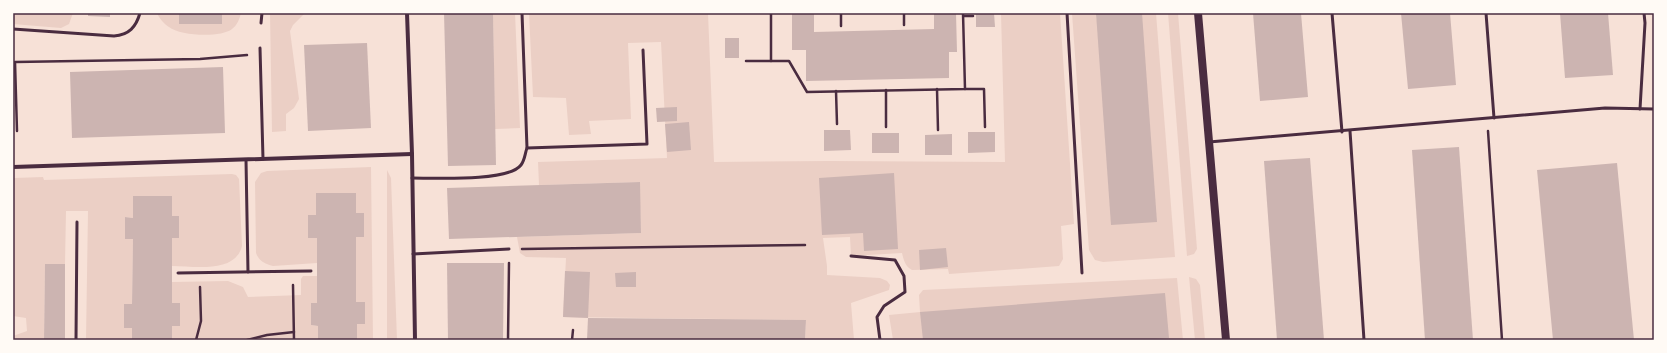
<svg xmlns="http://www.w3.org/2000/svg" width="1667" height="353" font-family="'Alegreya Sans',sans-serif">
	<rect width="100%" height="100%" fill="#f7e1d7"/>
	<g fill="#ebcfc5">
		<path d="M13,13H73L69,24L61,28L13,24Z"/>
		<path d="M157,13H241C239,20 238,24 232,29C221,38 180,36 169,27C164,24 159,18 157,13Z"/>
		<path d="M270,13H305L293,25L290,31L299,99L294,108L286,114V131L272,132Z"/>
		<path d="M493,13H515L520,128L495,129Z"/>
		<path d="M529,13H708L714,162L829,161L1005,162L1001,13H1060L1074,224L1061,226L1063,259L1059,266L949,274L948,269L912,270C905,266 904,261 902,253L851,256L850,237L823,238L827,266V275L880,278L887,281L890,285L889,290L851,303L854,340H805L806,320L563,317L566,258L526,257L520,253L517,237L641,233L639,182L539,185L538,162L667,158L661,42L628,43L631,119L589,121L591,134L569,135L566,98L533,97Z"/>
		<path d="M1072,13H1156L1175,257L1103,262L1095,260L1089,250Z"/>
		<path d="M1168,13H1178L1197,249L1194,254L1187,256Z"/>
		<path d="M371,167L373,340H357V324L365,302H356V237L316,215L308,216V238H317V263L273,266C265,264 259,261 256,253L255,182L261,173L267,171Z"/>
		<path d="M387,170L391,178L397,340H387Z"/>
		<path d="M232,174L236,175L239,179L242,246C235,274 194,266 172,266V238H179V216H172V196H133V218L125,217V239H133L132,304H124L132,328V340H86L88,211H66L65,264H45L44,340H13V336L27,331L26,318L13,316L14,178L43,177L44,180Z"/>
		<path d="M303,276H317V303L311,304V325L318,326V340H172V326H180V303H172V282L228,281L243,287L248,297L301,295V279Z"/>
		<path d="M1189,277L1196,279L1200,285L1205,340H1195Z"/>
		<path d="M1177,278L1183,340H893L889,315L920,312L919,295L923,290Z"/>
	</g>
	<g fill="#ccb4b1">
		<path d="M88,13H110V17L88,16Z"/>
		<rect x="179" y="13" width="43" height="11"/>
		<path d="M444,13H493L496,165L448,166Z"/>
		<path d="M792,13H814V32L934,29V13H956L957,52H949V78L806,81V50H792Z"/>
		<path d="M976,13H994L995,27H976Z"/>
		<path d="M1096,13H1142L1157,222L1111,225Z"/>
		<path d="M1253,13H1301L1308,97L1260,101Z"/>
		<path d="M1401,13H1450L1456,85L1408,89Z"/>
		<path d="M1560,13H1608L1613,75L1565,78Z"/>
		<rect x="725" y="38" width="14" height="20"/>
		<path d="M367,43L371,128L308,131L304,45Z"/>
		<path d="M223,67L225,133L72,138L70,72Z"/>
		<path d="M677,107V121L657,122L656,108Z"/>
		<path d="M689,122L691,150L667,152L665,124Z"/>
		<path d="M824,130H850L851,150L824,151Z"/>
		<path d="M968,132H995V152L968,153Z"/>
		<rect x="872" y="133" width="27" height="20"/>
		<path d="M952,134V155H925V135Z"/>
		<path d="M1459,147L1473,340H1425L1412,150Z"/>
		<path d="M1310,158L1324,340H1277L1264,161Z"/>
		<path d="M1617,163L1634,340H1553L1537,170Z"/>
		<path d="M894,173L898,249L864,251L863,233L822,235L819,178Z"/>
		<path d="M640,182L641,233L449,239L447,188Z"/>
		<path d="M316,193H356V213H364V237H356V302H365V324H357V340H318V326L311,325V303H317V238H308V215H316Z"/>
		<path d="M133,196H172V216H179V238H172V303H180V326H172V340H132V328H124V304H132L133,239H125V217L133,218Z"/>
		<path d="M946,248L948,267L920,270L919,250Z"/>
		<path d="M447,263H504L503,340H448Z"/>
		<path d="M45,264H65V340H44Z"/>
		<path d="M565,271L590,272L588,318L563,317Z"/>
		<path d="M636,272V287H616L615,273Z"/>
		<path d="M1165,293L1169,338L1143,340H923L920,312Z"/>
		<path d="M588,318L806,320L805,340H587Z"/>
	</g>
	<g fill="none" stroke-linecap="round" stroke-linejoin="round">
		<g stroke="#4a2c40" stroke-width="2.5">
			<path d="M771,13V61H789L807,92L965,89L963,13"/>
			<path d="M841,13V26"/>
			<path d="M904,13V25"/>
			<path d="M964,16H973"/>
			<path d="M746,61H771"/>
			<path d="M937,89L938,130"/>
			<path d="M965,89H984L985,127"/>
			<path d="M886,90V127"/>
			<path d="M836,91L837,124"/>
			<path d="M17,131L15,62L200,59L247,55"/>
			<path d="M1488,131L1502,340"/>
			<path d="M522,249L805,245"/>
			<path d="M293,285L294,340"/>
			<path d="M196,340L201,321L200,287"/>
			<path d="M247,340L267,335L294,332"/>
			<path d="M508,340L509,263"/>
			<path d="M572,340L573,330"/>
		</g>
		<g stroke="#4a2c40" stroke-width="3">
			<path d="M1067,13L1082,273"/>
			<path d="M1332,13L1342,132"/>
			<path d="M1486,13L1494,118"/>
			<path d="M261,23L262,13"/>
			<path d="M13,29L114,36C129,35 136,27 140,13"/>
			<path d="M260,48L263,159"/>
			<path d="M1640,109L1645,23L1644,13"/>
			<path d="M1350,131L1364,340"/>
			<path d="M1209,142L1605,108L1654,109"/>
			<path d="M527,148L647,144L643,50"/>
			<path d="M246,160L248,272"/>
			<path d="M412,178C434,178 508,182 521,165C525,160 525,153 527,148L522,13"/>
			<path d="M413,254L509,249"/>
			<path d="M851,256L895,260L904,276L905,292L884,306L877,317L880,340"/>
			<path d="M178,273L311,271"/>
			<path d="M76,340L77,222"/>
		</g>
		<g stroke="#4a2c40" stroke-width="4">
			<path d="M407,13L412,154L415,340"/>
			<path d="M13,167L412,154"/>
		</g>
		<path stroke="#4a2c40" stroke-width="8" d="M1198,13L1226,340"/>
	</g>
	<rect width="1667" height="353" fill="none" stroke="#fffaf5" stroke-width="28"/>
	<rect x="14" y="14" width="1639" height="325" fill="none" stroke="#4a2c40" stroke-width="1.5"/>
</svg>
